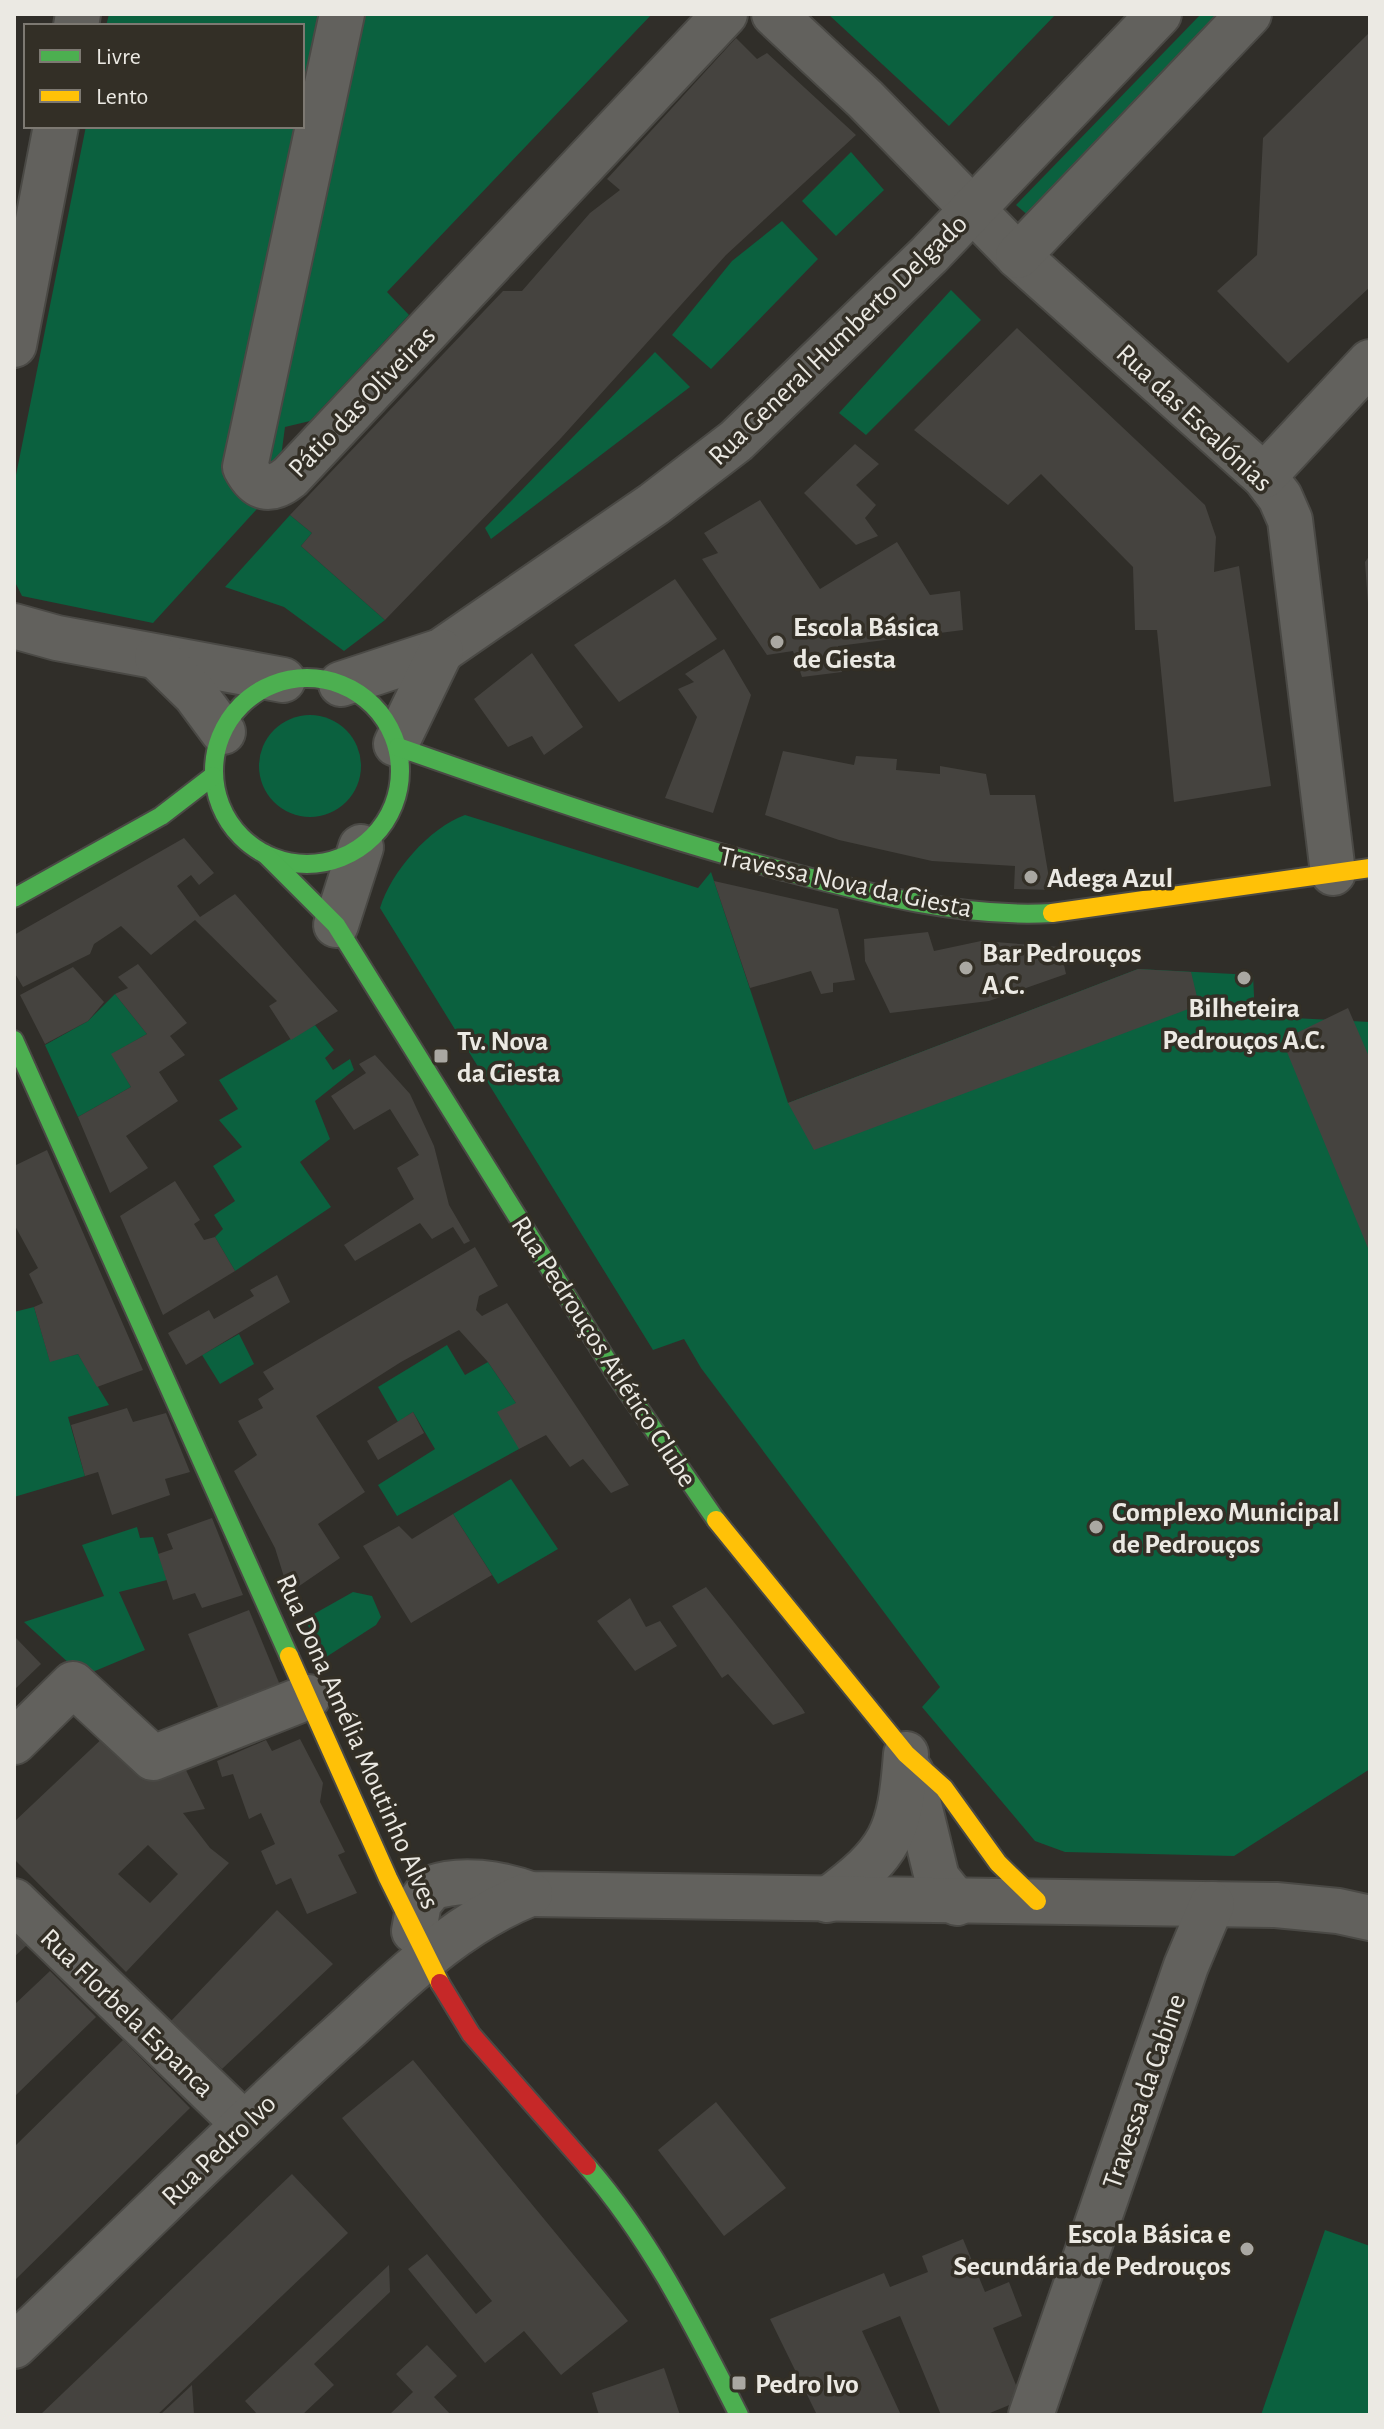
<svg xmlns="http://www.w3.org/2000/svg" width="1384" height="2429" font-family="'Alegreya Sans',sans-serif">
	<rect width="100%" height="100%" fill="#302e29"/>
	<g fill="#0b613f">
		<path d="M109,14H652L387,292L409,315L310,421L285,427L277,487L153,623L22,596L14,580V485L86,126H302V26H106Z"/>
		<path d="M828,14H1056L949,126Z"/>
		<path d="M1201,14H1224L1030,217L1016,205Z"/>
		<path d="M851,152L884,190L836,236L802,201Z"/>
		<path d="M782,221L818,259L711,369L672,335L732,261Z"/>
		<path d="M951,290L981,320L866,435L839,413Z"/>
		<path d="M655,352L690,387L491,539L485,528Z"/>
		<path d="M290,515L312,533L301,546L385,620L344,651L284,607L225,587Z"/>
		<circle cx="310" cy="766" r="51"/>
		<path d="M465,815L698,888L711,872L788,1103L1138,969L1253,975L1255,1016L1370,1022V1769L1234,1856L1065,1852L1035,1841L922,1707L940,1687L701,1368L684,1339L653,1350L380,908C391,872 429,828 465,815Z"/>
		<path d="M115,994L147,1034L112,1054L131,1087L78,1117L45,1045L88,1021Z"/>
		<path d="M315,1025L334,1050L325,1058L333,1070L350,1059L354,1070L315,1101L330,1139L300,1162L331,1207L235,1271L215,1237L223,1229L214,1215L235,1201L213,1166L242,1147L219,1120L238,1109L219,1080Z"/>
		<path d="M34,1307L50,1361L78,1354L109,1405L68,1417L85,1476L14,1497V1312Z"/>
		<path d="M239,1334L254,1364L220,1384L202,1355Z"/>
		<path d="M447,1345L465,1375L488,1362L516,1403L519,1449L397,1516L378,1485L435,1449L413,1412L398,1422L378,1387Z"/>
		<path d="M511,1479L558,1549L498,1584L453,1514Z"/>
		<path d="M137,1527L140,1538L153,1537L167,1580L119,1592L145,1650L83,1676L24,1622L104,1596L82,1545Z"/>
		<path d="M353,1592L372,1596L381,1617L376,1625L323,1659L305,1619Z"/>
		<path d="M1325,2230L1370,2246V2415H1261Z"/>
	</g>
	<g fill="#45433f" fill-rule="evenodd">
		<path d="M1370,32V287L1288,363L1217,291L1257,255L1263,138Z"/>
		<path d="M736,38L757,59L767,53L856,135L726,255L561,438L385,620L301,546L312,533L290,515L503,291H522L590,213L620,190L607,179Z"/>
		<path d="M1017,328L1205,505L1216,537L1214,572L1239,566L1271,786L1174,802L1157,630H1135L1133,567L1041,474L1008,505L914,430Z"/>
		<path d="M855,444L879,464L856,485L876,505L865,518L878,536L856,545L804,493Z"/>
		<path d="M760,500L820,589L897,542L930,595L960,591L963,630L838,646L842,672L802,677L793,651L767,655L702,559L718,553L704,533Z"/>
		<path d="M1370,555V604H1368L1365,562Z"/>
		<path d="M675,579L717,639L619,702L574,645Z"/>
		<path d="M724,649L751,695L713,813L665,798L697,717L678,689L694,682L685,674Z"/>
		<path d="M532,653L583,727L544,755L532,736L508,747L474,699Z"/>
		<path d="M783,751L854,765L856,756L897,759L896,770L940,774V766L986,774L990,795H1035L1051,890L1014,889L1015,866L932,861L839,840L765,815Z"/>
		<path d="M184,838L214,873L199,885L191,875L177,886L200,917L235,894L338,1011L291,1040L269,1006L277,1001L195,920L151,955L121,926L94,944L90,954L23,987L14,972V935Z"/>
		<path d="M714,881L838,909L855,980L833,983V992L821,994L811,971L750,988Z"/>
		<path d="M928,932L934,951L981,941L1060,947L1066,974L989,1001L890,1013L865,961L864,939Z"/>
		<path d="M138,964L187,1023L170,1036L185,1055L159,1072L178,1101L126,1136L148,1168L110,1193L78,1117L131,1087L111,1054L147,1034L115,994L128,988L118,977Z"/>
		<path d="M73,967L104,1002L88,1021L45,1044L20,995Z"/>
		<path d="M1138,969L1191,972L1199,1005L814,1150L788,1103Z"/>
		<path d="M1348,1008L1370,1059V1253L1282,1040Z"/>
		<path d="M375,1055L410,1094L434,1146L449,1205L470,1241L464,1244L453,1227L432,1239L420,1223L355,1261L344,1245L414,1199L397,1168L419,1155L390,1109L354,1130L331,1096L366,1073L359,1064Z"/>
		<path d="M47,1150L143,1370L97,1387L78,1354L50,1362L34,1307L43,1303L29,1274L38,1268L14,1224V1166Z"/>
		<path d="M175,1181L200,1220L194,1224L204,1240L215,1237L235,1271L163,1315L120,1216Z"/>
		<path d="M475,1247L498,1286L479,1296L476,1310L482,1316L507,1303L629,1485L611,1493L583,1459L570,1467L546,1435L519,1449L497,1412L516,1403L488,1362L459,1330L401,1362L316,1416L365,1492L318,1524L340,1558L289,1593L275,1548L234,1471L257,1455L238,1421L263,1408L258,1399L274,1389L263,1372Z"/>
		<path d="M277,1275L290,1302L186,1365L168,1333L209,1310L214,1319L254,1296L250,1290Z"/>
		<path d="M127,1408L133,1422L166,1413L190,1472L165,1479L170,1495L112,1515L98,1472L85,1476L71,1425Z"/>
		<path d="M413,1412L424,1433L378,1460L367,1441Z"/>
		<path d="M453,1514L492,1575L411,1623L363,1546L399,1526L412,1539Z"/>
		<path d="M212,1518L243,1595L202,1608L195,1593L173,1600L158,1554L173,1549L167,1534Z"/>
		<path d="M706,1587L802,1708L805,1713L773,1725L728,1674L722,1678L672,1606Z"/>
		<path d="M630,1598L646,1627L660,1621L677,1646L635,1671L597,1621Z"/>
		<path d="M249,1610L282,1690L221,1714L188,1634Z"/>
		<path d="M14,1636L41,1664L14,1690Z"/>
		<path d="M108,1733L182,1762L205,1809L183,1813L210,1848L229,1863L126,1972L14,1859V1822ZM148,1845L178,1874L150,1903L118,1874Z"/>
		<path d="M300,1739L323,1783L320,1802L345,1852L338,1855L357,1893L307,1914L291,1878L276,1885L261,1851L275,1844L261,1813L249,1819L233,1774L222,1777L217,1761L266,1740L272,1751Z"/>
		<path d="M277,1910L333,1964L222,2069L171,2021Z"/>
		<path d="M14,1932L27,1945L14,1957Z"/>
		<path d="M50,1971L96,2017L14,2097V2005Z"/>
		<path d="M123,2040L190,2108L14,2281V2147Z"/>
		<path d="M413,2060L628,2321L561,2375L524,2331L485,2363L408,2269L427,2254L476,2314L492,2301L342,2118Z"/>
		<path d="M716,2102L786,2188L724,2236L658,2150Z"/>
		<path d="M292,2174L348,2233L157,2415H40Z"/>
		<path d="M963,2239L985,2292L1009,2282L1022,2316L993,2328L1022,2400L985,2415H941L900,2316L862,2331L901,2415H817L770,2319L884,2273L890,2287L928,2272L922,2256Z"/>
		<path d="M389,2265L390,2292L314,2364L334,2385L302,2415H258L245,2401Z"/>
		<path d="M427,2345L457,2376L434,2397L451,2415H389L413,2392L396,2374Z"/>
		<path d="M664,2368L680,2415H599L592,2393Z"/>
		<path d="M192,2385L194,2415H160Z"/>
	</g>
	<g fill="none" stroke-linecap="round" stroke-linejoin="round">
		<g stroke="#4a4945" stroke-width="48">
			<g id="street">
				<path d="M342,14L245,467C257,490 270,493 290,477L725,14"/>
				<path d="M774,14L865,99L1018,256L1264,476L1280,497L1290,520L1333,873"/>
				<path d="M76,26L78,14"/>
				<path d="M1018,256L1249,14"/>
				<path d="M14,345L56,126"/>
				<path d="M1264,476L1370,362"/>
				<path d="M14,626L57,638L283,680"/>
				<path d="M157,657L195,694L223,732"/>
				<path d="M341,684L441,651L654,504L736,441L929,255L1159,14"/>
				<path d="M396,744L441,651"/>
				<path d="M336,925L361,847"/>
				<path d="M14,1742L73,1684L153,1758L308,1697"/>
				<path d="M911,1772L937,1878L957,1903"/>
				<path d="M827,1900C892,1852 900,1834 906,1754"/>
				<path d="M14,1901L243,2123"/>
				<path d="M414,1931L419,1903L431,1888C461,1877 500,1883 530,1894L1276,1905L1338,1911L1370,1918"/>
				<path d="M14,2346C122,2244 226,2138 336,2039C397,1984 452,1925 530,1894"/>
				<path d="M1031,2415L1186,1966L1212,1904"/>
			</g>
		</g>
		<g stroke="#4a4945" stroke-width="22">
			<g id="fast">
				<circle cx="307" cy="771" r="93"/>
				<path d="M398,747C526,792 653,836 784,871C871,894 961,918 1052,913"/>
				<path d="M265,854L336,925L616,1375L716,1520"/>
				<path d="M14,898L161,816L213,776"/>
				<path d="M14,1040L289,1656"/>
				<path d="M587,2166C652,2241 694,2327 739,2415"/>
			</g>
		</g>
		<g stroke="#4a4945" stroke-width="22">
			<g id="slow">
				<path d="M1052,913L1370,868"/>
				<path d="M716,1520L906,1754L944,1788L998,1863L1037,1901"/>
				<path d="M289,1656L388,1878L440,1983"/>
			</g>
		</g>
		<g stroke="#4a4945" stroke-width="22">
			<path id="jam" d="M440,1983L471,2034L587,2166"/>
		</g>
		<use href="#street" stroke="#62615d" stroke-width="44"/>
		<use href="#fast" stroke="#4caf50" stroke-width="18"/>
		<use href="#slow" stroke="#ffc107" stroke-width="18"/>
		<use href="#jam" stroke="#c62828" stroke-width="18"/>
	</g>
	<g fill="#aaa8a2" stroke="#332f26" stroke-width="3">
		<circle cx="777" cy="642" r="8"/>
		<circle cx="1031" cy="877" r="8"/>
		<circle cx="966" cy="968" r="8"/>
		<circle cx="1244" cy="978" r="8"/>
		<rect x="433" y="1048" width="16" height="16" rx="4"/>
		<circle cx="1096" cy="1527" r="8"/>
		<circle cx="1247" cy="2249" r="8"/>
		<rect x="731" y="2375" width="16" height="16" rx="4"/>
	</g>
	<g text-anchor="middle" stroke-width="7" stroke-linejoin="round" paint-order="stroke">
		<g font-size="28" fill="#ebe9e3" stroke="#332f26">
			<text transform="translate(837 339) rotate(-44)" y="10">Rua General Humberto Delgado</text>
			<text transform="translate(361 401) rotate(-46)" y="10">Pátio das Oliveiras</text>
			<text transform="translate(1195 417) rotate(43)" y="10">Rua das Escalónias</text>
			<text transform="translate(846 881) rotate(12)" y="10">Travessa Nova da Giesta</text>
			<text transform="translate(605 1351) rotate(57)" y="10">Rua Pedrouços Atlético Clube</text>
			<text transform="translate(359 1741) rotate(66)" y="10">Rua Dona Amélia Moutinho Alves</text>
			<text transform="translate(128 2012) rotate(44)" y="10">Rua Florbela Espanca</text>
			<text transform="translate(1143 2091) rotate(-71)" y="10">Travessa da Cabine</text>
			<text transform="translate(218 2149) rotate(-44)" y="10">Rua Pedro Ivo</text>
		</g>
		<g font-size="28" font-weight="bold" fill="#ebe9e3" stroke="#332f26" text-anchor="start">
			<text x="793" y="636">Escola Básica<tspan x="793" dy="32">de Giesta</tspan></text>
			<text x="1047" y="887">Adega Azul</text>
			<text x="982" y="962">Bar Pedrouços<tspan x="982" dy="32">A.C.</tspan></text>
			<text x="1244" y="1017" text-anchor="middle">Bilheteira<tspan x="1244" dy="32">Pedrouços A.C.</tspan></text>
			<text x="457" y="1050">Tv. Nova<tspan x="457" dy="32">da Giesta</tspan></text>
			<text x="1112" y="1521">Complexo Municipal<tspan x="1112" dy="32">de Pedrouços</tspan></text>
			<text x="1231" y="2243" text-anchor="end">Escola Básica e<tspan x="1231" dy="32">Secundária de Pedrouços</tspan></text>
			<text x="755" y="2393">Pedro Ivo</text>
		</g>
	</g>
	<rect width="1384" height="2429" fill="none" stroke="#ebe9e3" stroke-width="32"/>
	<rect x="24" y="24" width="280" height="104" fill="#332f26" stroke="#7d7972" stroke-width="2"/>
	<rect x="40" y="50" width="40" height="12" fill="#4caf50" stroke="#7d7972" stroke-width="2"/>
	<text x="96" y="64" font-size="24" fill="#ebe9e3">Livre</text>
	<rect x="40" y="90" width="40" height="12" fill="#ffc107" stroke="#7d7972" stroke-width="2"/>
	<text x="96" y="104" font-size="24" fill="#ebe9e3">Lento</text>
</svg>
